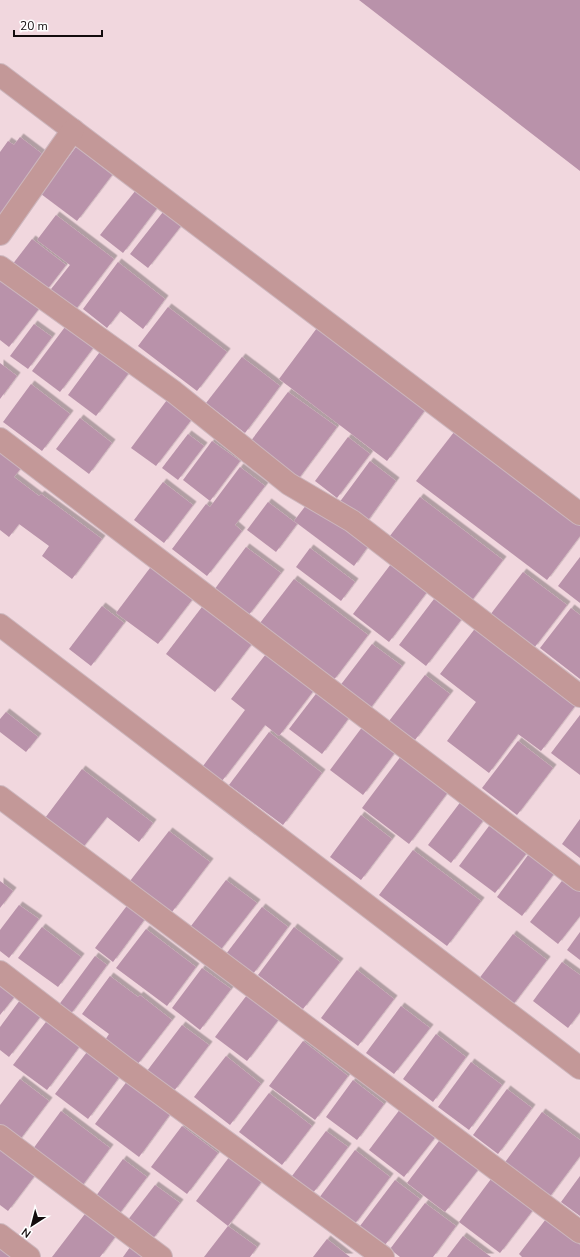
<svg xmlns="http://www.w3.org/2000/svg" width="580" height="1257" font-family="'Nunito Sans',sans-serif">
	<defs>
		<filter id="shadow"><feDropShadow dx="3.5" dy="-3.5" stdDeviation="0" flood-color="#0004"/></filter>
	</defs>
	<rect width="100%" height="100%" fill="#f1d7de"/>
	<g fill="#b992aa" filter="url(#shadow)">
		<path d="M359,0H580V171Z"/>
		<path d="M20,137L45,156L0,214V152L8,141L14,145Z"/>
		<path d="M76,147L112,175L77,221L41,194Z"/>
		<path d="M136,190L158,207L123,253L100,235Z"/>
		<path d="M163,212L181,226L148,268L130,254Z"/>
		<path d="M56,215L114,259L73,313L48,293L70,265L37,240Z"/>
		<path d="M32,239L66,265L46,291L12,265Z"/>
		<path d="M118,262L165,299L143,329L120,311L107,328L83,309Z"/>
		<path d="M0,275L41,306L9,347L0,340Z"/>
		<path d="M168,307L227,352L197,391L138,346Z"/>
		<path d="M68,323L96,344L60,392L32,371Z"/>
		<path d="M34,324L52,337L28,369L10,356Z"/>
		<path d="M317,328L425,410L387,461L279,379Z"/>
		<path d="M102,349L131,370L96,416L68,395Z"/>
		<path d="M242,357L280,386L245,433L206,403Z"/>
		<path d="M0,363L17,376L0,399Z"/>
		<path d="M31,384L70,414L42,451L3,422Z"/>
		<path d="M288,392L337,427L296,482L247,446Z"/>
		<path d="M170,396L195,415L156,466L131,448Z"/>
		<path d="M80,418L112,443L89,474L56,449Z"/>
		<path d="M458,427L580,520V536L547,580L416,481Z"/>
		<path d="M188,434L204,446L178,480L162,468Z"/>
		<path d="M348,437L370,454L337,498L315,481Z"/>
		<path d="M212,441L240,461L210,501L183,480Z"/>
		<path d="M0,452L21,468L14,477L39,496L41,494L102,539L72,579L42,556L49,546L19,524L9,537L0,530Z"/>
		<path d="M370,461L396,481L366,523L339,503Z"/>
		<path d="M240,467L265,486L235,525L242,531L207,576L172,549L206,504L210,507Z"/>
		<path d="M163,482L193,505L164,543L134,520Z"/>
		<path d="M420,497L503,560L469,604L386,541Z"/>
		<path d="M310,500L369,545L354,566L294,521Z"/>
		<path d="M268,502L297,524L276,552L247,530Z"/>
		<path d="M246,547L281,573L248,616L214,590Z"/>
		<path d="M310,548L355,582L341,601L296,567Z"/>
		<path d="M580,557V603L558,586Z"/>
		<path d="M394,560L430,588L389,642L353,614Z"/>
		<path d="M153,564L195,596L158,644L116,613Z"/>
		<path d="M523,572L567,605L534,648L490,615Z"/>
		<path d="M294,579L368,635L333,681L260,623Z"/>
		<path d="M434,599L461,620L426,666L399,645Z"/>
		<path d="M205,603L254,641L215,692L166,654Z"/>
		<path d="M102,606L124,623L91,666L69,649Z"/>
		<path d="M571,608L580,615V679L540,648Z"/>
		<path d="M477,626L578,702L541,751L518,734L489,773L447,741L476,702L440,674Z"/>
		<path d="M372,644L402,666L366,714L336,691Z"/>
		<path d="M266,654L314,690L279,736L265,725L222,781L203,766L245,710L231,699Z"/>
		<path d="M425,675L450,694L415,740L389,721Z"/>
		<path d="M322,686L354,711L322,754L289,729Z"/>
		<path d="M6,712L38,737L26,752L0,732V719Z"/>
		<path d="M580,715V775L551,753Z"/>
		<path d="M366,722L399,747L363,795L330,770Z"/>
		<path d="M269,732L322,773L283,825L229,785Z"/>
		<path d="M518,741L553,768L517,815L482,788Z"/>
		<path d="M401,756L448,792L409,844L362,808Z"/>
		<path d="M82,769L153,823L139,842L107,817L80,851L42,822Z"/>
		<path d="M465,796L488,814L451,863L428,845Z"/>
		<path d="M361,815L392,839L361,880L330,857Z"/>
		<path d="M580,819V858L562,844Z"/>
		<path d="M489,826L526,854L495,893L459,866Z"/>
		<path d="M169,831L210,862L172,912L130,881Z"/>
		<path d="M413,850L481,901L447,946L379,895Z"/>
		<path d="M531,851L556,871L522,916L497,897Z"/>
		<path d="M565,877L580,888V916L558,944L530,922Z"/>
		<path d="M226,880L257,903L218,953L188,930Z"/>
		<path d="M0,881L13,891L0,908Z"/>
		<path d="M129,903L147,916L113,962L95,948Z"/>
		<path d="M19,905L39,919L9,958L0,951V930Z"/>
		<path d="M262,907L288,927L253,974L226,954Z"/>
		<path d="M42,927L81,957L58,987L18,958Z"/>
		<path d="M294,927L340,962L303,1009L258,975Z"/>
		<path d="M146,929L196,967L167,1006L116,968Z"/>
		<path d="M580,932V960L567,950Z"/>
		<path d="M513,934L547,960L512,1006L478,980Z"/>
		<path d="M95,956L107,965L70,1015L58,1006Z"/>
		<path d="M562,962L580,975V1012L568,1028L533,1001Z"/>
		<path d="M202,968L231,989L200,1030L172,1008Z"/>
		<path d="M357,970L394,999L358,1046L321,1018Z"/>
		<path d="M110,976L138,997L140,995L172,1020L137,1065L105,1040L109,1034L82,1014Z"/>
		<path d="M0,977L19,991L0,1015Z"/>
		<path d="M247,995L279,1019L247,1061L215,1037Z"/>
		<path d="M23,996L44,1012L9,1057L0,1050V1027Z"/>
		<path d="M401,1006L430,1028L394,1074L366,1053Z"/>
		<path d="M49,1018L82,1043L47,1090L13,1065Z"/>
		<path d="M182,1025L209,1045L174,1091L147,1071Z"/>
		<path d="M436,1034L466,1057L433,1102L403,1079Z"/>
		<path d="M303,1041L348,1076L315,1120L269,1086Z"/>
		<path d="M87,1052L120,1076L88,1119L55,1094Z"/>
		<path d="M226,1056L261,1084L230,1125L194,1097Z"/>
		<path d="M471,1062L502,1085L469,1130L438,1107Z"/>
		<path d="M20,1079L49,1101L18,1142L0,1128V1105Z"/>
		<path d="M128,1080L171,1113L139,1157L95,1124Z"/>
		<path d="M353,1080L384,1104L357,1140L326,1117Z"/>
		<path d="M507,1089L532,1108L498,1154L473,1135Z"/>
		<path d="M269,1093L312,1126L282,1165L239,1132Z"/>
		<path d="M401,1108L437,1135L404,1177L369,1150Z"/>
		<path d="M61,1111L110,1148L79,1190L30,1153Z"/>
		<path d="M542,1112L580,1140V1156L548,1199L503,1165Z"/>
		<path d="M182,1126L218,1153L187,1194L151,1167Z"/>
		<path d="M326,1131L348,1147L313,1193L292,1176Z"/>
		<path d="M442,1137L481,1166L445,1212L407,1183Z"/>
		<path d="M0,1147L36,1174L8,1211L0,1205Z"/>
		<path d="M355,1150L390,1177L354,1225L319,1198Z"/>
		<path d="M230,1156L262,1181L228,1226L196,1201Z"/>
		<path d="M123,1159L147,1177L116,1218L93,1200Z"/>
		<path d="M494,1175L536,1206L500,1253L459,1222Z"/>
		<path d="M580,1176V1216L561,1202Z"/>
		<path d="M395,1180L420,1199L385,1245L360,1226Z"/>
		<path d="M155,1185L180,1203L152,1240L127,1221Z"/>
		<path d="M425,1203L456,1226L433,1257H400L390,1249Z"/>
		<path d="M88,1210L118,1233L100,1257H52Z"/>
		<path d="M546,1219L580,1245V1257H522L519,1254Z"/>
		<path d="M228,1226L257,1247L250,1257H204Z"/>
		<path d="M463,1236L491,1257H447Z"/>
		<path d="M327,1239L350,1257H313Z"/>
		<path d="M133,1243L152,1257H123Z"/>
		<path d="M0,1248L10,1255L9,1257H0Z"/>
	</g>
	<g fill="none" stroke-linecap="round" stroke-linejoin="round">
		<g stroke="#cdb6bd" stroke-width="24">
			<g id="street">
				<path d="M0,75L580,514"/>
				<path d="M0,234L73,130"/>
				<path d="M0,267L174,392L289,484L352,521L580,696"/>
				<path d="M0,439L580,880"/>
				<path d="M0,625L580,1068"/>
				<path d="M0,797L580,1232"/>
				<path d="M0,972L124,1067L383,1257"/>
				<path d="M0,1136L161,1257"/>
				<path d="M0,1235L29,1257"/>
			</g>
		</g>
		<use href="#street" stroke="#c39898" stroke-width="22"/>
	</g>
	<g transform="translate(32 1225) rotate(216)" stroke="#ffffff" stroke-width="3" paint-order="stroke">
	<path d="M0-3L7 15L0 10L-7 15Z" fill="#130b0d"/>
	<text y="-6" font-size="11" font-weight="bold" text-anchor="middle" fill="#130b0d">N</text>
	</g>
	<path d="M14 30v6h88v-6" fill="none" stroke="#130b0d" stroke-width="2"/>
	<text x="20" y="30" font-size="12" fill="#130b0d" stroke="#ffffff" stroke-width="3" paint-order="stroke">20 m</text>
</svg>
